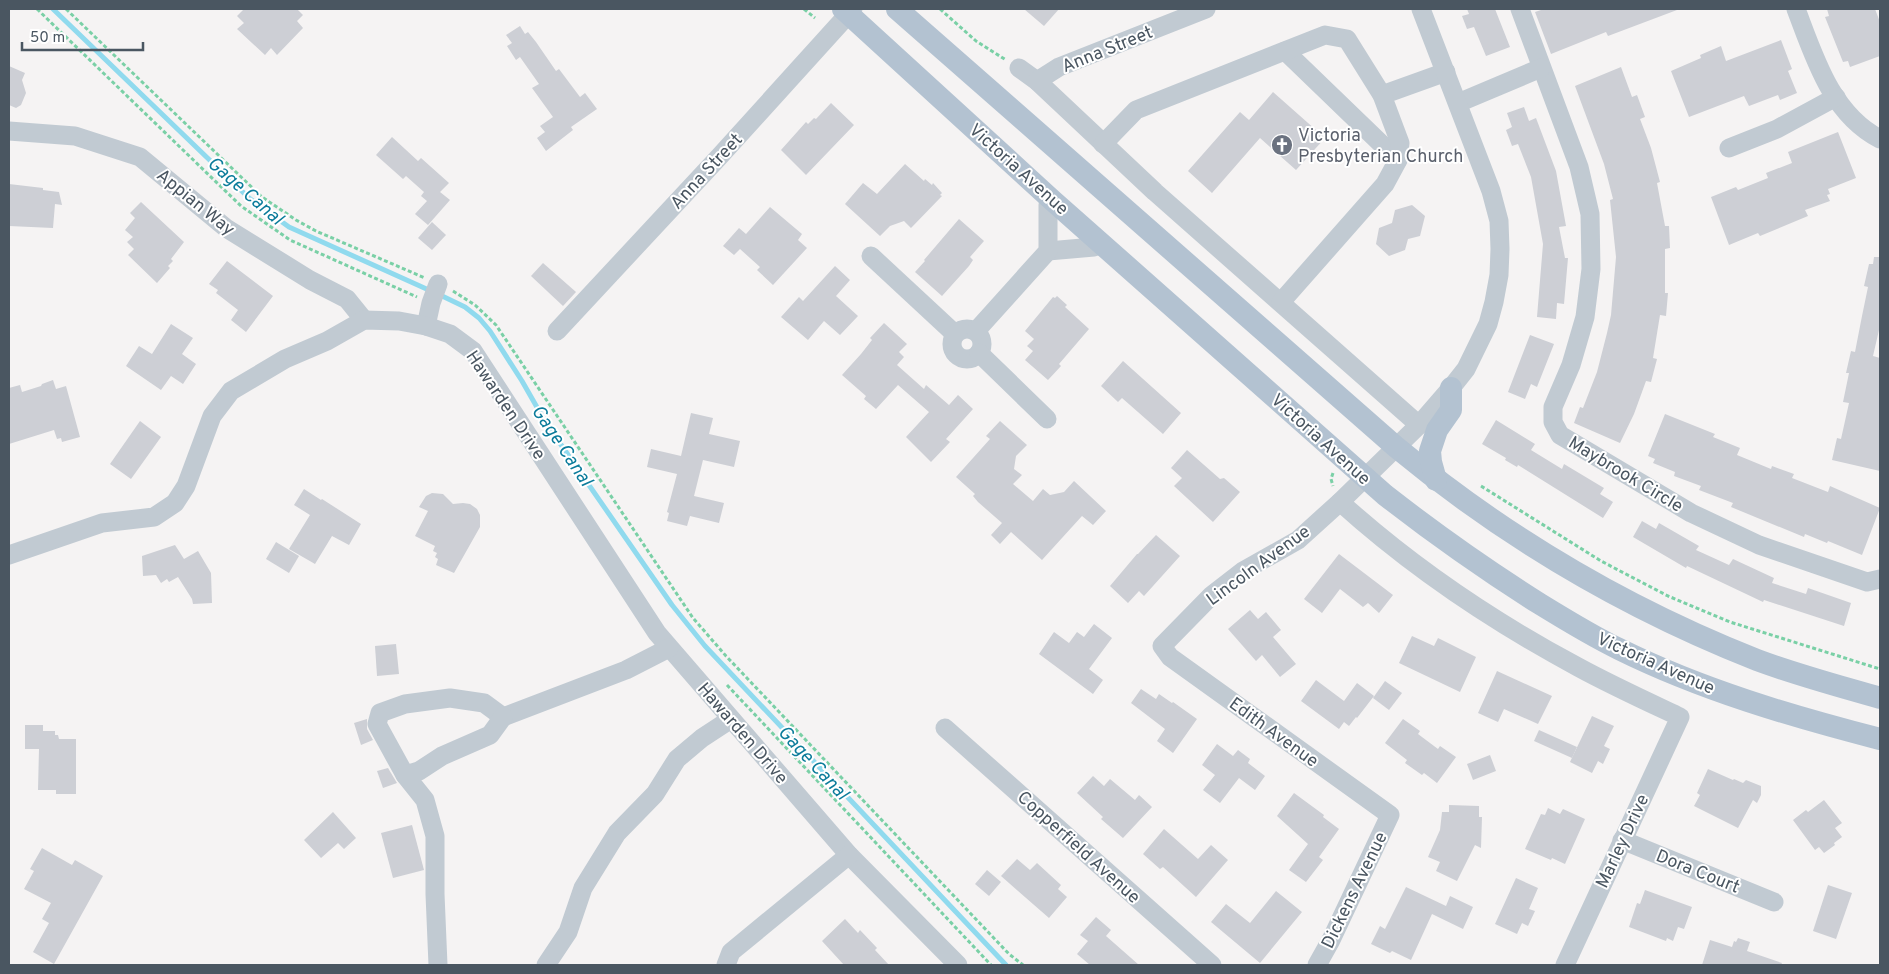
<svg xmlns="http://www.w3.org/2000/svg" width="1889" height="974" font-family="Overpass,sans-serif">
	<rect width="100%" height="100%" fill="#f5f3f3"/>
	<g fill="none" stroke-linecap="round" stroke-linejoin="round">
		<g stroke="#90daee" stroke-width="5">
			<path d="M53,9L249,198L289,227L431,291"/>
			<path d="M438,294L465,307L479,318L490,331L522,381L546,423L672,605L705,646L1006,965"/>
		</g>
	</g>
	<g fill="#cdcfd5">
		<path d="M244,9H297L303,15L297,21L303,28L277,55L271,48L265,55L237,29L244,23L237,16Z"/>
		<path d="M1024,9H1059L1044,26Z"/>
		<path d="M1467,9H1495L1510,47L1486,56L1474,27L1467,29L1462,16L1469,14Z"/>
		<path d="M1544,9H1677V10L1608,36L1606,32L1551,54L1535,12Z"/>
		<path d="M1827,9H1875L1880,22V56L1850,67L1848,61L1843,62L1825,17L1829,16Z"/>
		<path d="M520,26L525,34L528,32L536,42L556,71L559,69L580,97L585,93L597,109L571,127L573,130L546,151L537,138L545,132L540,126L553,117L532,88L539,84L520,57L516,60L507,46L512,43L506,35Z"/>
		<path d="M1781,40L1792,69L1788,71L1797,93L1780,100L1778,95L1749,106L1744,96L1689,117L1671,71L1701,58L1700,55L1721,46L1726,61Z"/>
		<path d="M9,66L25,73L22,80L26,93L21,105L16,108L9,105Z"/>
		<path d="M1621,67L1632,97L1637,95L1645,117L1640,119L1651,148L1660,182L1657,183L1665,226H1669L1670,248L1665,249V293H1668L1666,316L1660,315L1653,358L1657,359L1651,382L1646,381L1634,414L1620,443L1574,423L1580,407L1583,408L1597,372L1607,333L1611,315L1616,257L1610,200L1613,199L1604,164L1575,86Z"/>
		<path d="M1273,92L1325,138L1296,170L1260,138L1212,193L1188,171L1240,112L1249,120Z"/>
		<path d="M831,103L854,125L806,175L781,150L806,122L808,124L814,118L816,119Z"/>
		<path d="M1524,107L1529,121L1536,118L1556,171L1566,226L1559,227L1565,258H1568L1564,304L1557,303L1556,319L1537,317L1543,244L1531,177L1518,144L1512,146L1506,130L1512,127L1507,113Z"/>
		<path d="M1838,132L1856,178L1828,189L1830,194L1827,195L1830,201L1805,210L1808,216L1760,236L1758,233L1729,245L1711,197L1736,187L1738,190L1768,178L1766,173L1792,163L1788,152Z"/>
		<path d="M392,137L418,161L421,158L449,183L440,192L450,200L428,225L415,214L427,201L421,196L424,192L406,176L403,179L376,155Z"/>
		<path d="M905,164L924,181L925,179L932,185L933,183L942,193L940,195L942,196L911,228L904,221L890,226L880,236L845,204L863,183L877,194Z"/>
		<path d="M9,184L43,188V190L59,192L62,205L55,204L53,228L9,226Z"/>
		<path d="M141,202L184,242L171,259L173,261L168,266L170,268L157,283L128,255L134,249L127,242L133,237L125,230L135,218L130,213Z"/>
		<path d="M1412,205L1425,216L1420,236L1408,239L1405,250L1389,256L1376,244L1379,228L1392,223L1395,210Z"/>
		<path d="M770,207L802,234L798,240L807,248L773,285L757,270L760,267L740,249L734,255L723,246L739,228L746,234Z"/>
		<path d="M959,219L984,241L970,257L973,260L969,266L942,296L915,272L925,261L924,260Z"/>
		<path d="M432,222L446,235L432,250L418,238Z"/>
		<path d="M1874,257H1880V331L1879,330L1873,356L1880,358V471L1832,460L1837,438L1841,439L1849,403L1843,402L1849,373H1846L1851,351L1855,352L1862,316L1868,287L1864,286L1869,264H1873Z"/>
		<path d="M227,261L273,296L246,332L231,320L238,310L216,293L218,290L209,284Z"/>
		<path d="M543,263L576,292L563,306L531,276Z"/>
		<path d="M835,266L850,280L836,296L858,316L840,335L824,321L808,340L781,317L799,297L803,301Z"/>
		<path d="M1057,296L1067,305L1065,307L1089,329L1059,364L1061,366L1048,380L1025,360L1033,351L1027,346L1034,339L1025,331L1053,297L1055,298Z"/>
		<path d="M884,323L907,344L899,352L904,357L897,365L924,389L926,385L949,405L958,395L973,409L946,439L950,442L931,462L906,437L929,412L898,385L876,409L864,399L866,396L842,375L861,354L872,340L870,338Z"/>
		<path d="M171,324L193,338L182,354L196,364L183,384L171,376L161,390L126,366L139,346L152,354Z"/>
		<path d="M1530,335L1554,344L1537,387L1531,384L1525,399L1508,392Z"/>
		<path d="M1123,361L1181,413L1163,434L1122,398L1118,402L1101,386Z"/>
		<path d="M53,380L56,389L66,386L80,437L62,442L61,438L57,439L54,430L9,444V388L20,385L22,392L41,386L42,384Z"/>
		<path d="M691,413L713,418L709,434L740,441L734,467L703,460L694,496L724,503L719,523L690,516L687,526L667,521L669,513L667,512L677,474L647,467L651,449L681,456Z"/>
		<path d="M1665,414L1715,434L1713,437L1740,448L1737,455L1771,469L1772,466L1794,474L1792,478L1828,492L1830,486L1880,508L1862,555L1828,541L1827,543L1805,534L1804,537L1731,507L1733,503L1699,490L1701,486L1674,476L1675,472L1653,463L1655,459L1648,456Z"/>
		<path d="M1496,420L1535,444L1531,450L1562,469L1564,464L1604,488L1600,494L1613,502L1603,518L1518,465L1517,467L1505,460L1506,458L1482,444Z"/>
		<path d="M140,421L161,437L131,479L110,464Z"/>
		<path d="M1000,421L1027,445L1016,456L1014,469L1022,475L1013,484L1033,501L1043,489L1050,495L1064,492L1074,481L1106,511L1093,525L1082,516L1042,560L1011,532L1000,544L991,535L1002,523L978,502L973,496L975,494L956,477L990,439L986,436Z"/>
		<path d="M1187,450L1220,479L1224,478L1240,492L1213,522L1174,486L1182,478L1171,468Z"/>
		<path d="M304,489L321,500L322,499L361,524L349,545L332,536L315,564L289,549L310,515L294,505Z"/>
		<path d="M432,493L443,494L453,504L463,503L470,504L477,509L480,515V527L454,573L436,565L438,559L435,557L437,553L433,551L435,546L415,536L428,511L419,507L426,496Z"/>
		<path d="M1642,521L1656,529L1659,523L1699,546L1696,550L1729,565L1733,559L1774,578L1772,583L1806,594L1808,588L1851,603L1844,626L1764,600L1763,602L1687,566L1686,568L1633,537Z"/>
		<path d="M1156,535L1180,556L1144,596L1139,591L1128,603L1110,586L1137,554H1138Z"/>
		<path d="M276,542L299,556L289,573L266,559Z"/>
		<path d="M175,545L184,559L198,551L211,573L212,603L193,604L192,599L178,577L169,582L167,579L161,583L156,575L143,576L142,556Z"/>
		<path d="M1339,554L1393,595L1379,613L1368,603L1363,607L1340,589L1322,613L1304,599Z"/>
		<path d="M1250,610L1258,619L1266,612L1281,630L1273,637L1296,664L1280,677L1262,655L1256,661L1228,629Z"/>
		<path d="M1094,624L1112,638L1089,669L1103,680L1093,694L1039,654L1054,632L1069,643L1077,632L1084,637Z"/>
		<path d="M1412,636L1434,646L1438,638L1476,657L1460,692L1399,663Z"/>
		<path d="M396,644L399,674L377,676L375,646Z"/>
		<path d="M1497,671L1552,696L1538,724L1504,709L1498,722L1478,713Z"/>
		<path d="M1316,680L1344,701L1357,683L1374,696L1357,718L1356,717L1349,726L1344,722L1339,729L1301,701Z"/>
		<path d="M1385,681L1402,693L1389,710L1373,698Z"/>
		<path d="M1141,689L1156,699L1159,694L1172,703L1173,702L1197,719L1173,753L1157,741L1165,729L1131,703Z"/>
		<path d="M1592,716L1614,726L1604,746L1610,749L1603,764L1598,761L1592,773L1570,762Z"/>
		<path d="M367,719V729L373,740L361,745L354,723Z"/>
		<path d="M1403,719L1420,731L1418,734L1438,749L1440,746L1456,757L1437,783L1424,773L1422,775L1405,763L1407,760L1385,743Z"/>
		<path d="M25,725H43V731H55V735H58L59,739H76V794H56V790H38L39,749H25Z"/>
		<path d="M1539,730L1577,747L1572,758L1534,741Z"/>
		<path d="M1217,744L1233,756L1238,750L1250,759L1248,763L1265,776L1255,790L1239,778L1220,803L1203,790L1215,775L1202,765Z"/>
		<path d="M1490,755L1496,771L1473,780L1467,764Z"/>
		<path d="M388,768L397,783L383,788L377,771Z"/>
		<path d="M1708,769L1733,780L1734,779L1743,783L1746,780L1761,786V795L1757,803L1753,800L1738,828L1694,806L1700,795L1697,793Z"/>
		<path d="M1093,776L1104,786L1110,779L1135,800L1139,795L1152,807L1123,838L1101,819L1103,817L1077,793Z"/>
		<path d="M1294,793L1324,815L1323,817L1339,829L1319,857L1323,860L1306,882L1289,870L1308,844L1277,816Z"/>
		<path d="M1824,800L1842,823L1835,828L1842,837L1834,843L1835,845L1824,853L1819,847L1815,850L1793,820L1806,810L1808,812Z"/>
		<path d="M1449,805L1479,806V817H1482L1481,848L1475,845L1457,881L1436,871L1440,862L1428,857L1440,830L1442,812H1449Z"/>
		<path d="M1548,808L1560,814L1563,809L1585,819L1565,864L1552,858L1551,860L1525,849L1541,814L1545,815Z"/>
		<path d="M333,812L356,838L344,849L338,843L321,858L304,840Z"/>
		<path d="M412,825L424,870L393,878L381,833Z"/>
		<path d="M1164,829L1198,859L1211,845L1228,860L1196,897L1163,867L1160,869L1143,854Z"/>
		<path d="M42,848L72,865L75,860L103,876L54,964L33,952L49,923L42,919L51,903L24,889L34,871L30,869Z"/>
		<path d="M1017,859L1030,870L1037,863L1061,885L1058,889L1067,897L1049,918L1001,876Z"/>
		<path d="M987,870L1001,882L989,896L975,884Z"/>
		<path d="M1516,878L1538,888L1529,909L1535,911L1528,926L1522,923L1517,934L1495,924Z"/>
		<path d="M1828,885L1852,893L1836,939L1813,931Z"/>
		<path d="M1406,887L1446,906L1450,896L1473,907L1463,929L1432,914L1411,960L1392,951L1390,953L1371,944L1380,926L1385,929Z"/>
		<path d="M1645,890L1692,907L1684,929L1678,927L1673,941L1667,938L1666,941L1629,927L1637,903L1640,904Z"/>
		<path d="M1276,891L1302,912L1260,963L1211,922L1226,904L1250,923Z"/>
		<path d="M1096,917L1111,930L1106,936L1139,965H1090L1077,954L1088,941L1080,935Z"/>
		<path d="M845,919L858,933L860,930L877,948L875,950L889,965H844L822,941Z"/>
		<path d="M1738,938L1750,942L1747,951L1782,963L1781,965H1702L1710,940L1732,947L1734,941L1736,942Z"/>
	</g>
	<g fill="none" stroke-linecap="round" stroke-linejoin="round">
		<g stroke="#7ad0a6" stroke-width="3" stroke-dasharray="4 2.5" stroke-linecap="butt">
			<path d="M37,9L241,206L290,240L417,297"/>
			<path d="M66,9L262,197L296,220L316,231L425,278"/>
			<path d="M804,9L815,18"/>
			<path d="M940,9L976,41L1006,60"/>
			<path d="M453,291L475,305L496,325L693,618L726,656L1009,954L1023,965"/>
			<path d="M1333,473L1331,479L1333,486"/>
			<path d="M1481,486L1601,561L1668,596L1730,622L1880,669"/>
			<path d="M727,685L991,965"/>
		</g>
		<g stroke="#c1cad2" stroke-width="19">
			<path d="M1520,9L1579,167L1590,214L1591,269L1585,317L1571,365L1553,407V422L1560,435L1691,513L1759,545L1867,582L1880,579"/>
			<path d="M1796,9C1814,56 1831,114 1880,139"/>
			<path d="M1285,51L1398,160"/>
			<path d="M1019,68L1037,81L1155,192L1419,425"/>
			<path d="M1037,81L1059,67L1206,9"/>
			<path d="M1382,95L1446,72"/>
			<path d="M1458,103L1541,68"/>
			<path d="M9,131L75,136L140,157L226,228L310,280L347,299L364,320"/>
			<path d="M1103,144L1136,110L1325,35L1347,39L1382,95L1400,143L1398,160L1385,184L1281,302"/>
			<path d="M1729,148L1777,129L1836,97"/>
			<path d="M1048,251L1094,247L1101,243"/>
			<path d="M871,256L955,334"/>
			<path d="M426,326L431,303L438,284"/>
			<circle cx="967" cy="344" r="15"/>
			<path d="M557,331L719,157L853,9"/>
			<path d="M976,331L1048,251V205L1052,200"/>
			<path d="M979,353L1047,419"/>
			<path d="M1340,502C1412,567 1492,621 1578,667C1611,685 1646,701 1680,717L1565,965"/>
			<path d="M9,555L102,523L154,517L175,503L186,486L212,416L231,391L285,359L327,341L364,320L399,321L426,326L450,334L473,351L657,633L849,855L958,965"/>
			<path d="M945,728L1212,965"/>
			<path d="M405,775L377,724L380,713L405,704L450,698L484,703L503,717L626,670L669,648"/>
			<path d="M1622,840L1774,902"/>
			<path d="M438,965L435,894V836L425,800L405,775L419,771L442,756L490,735L503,717"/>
			<path d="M546,965L568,932L583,888L617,833L655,794L677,759L702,738L731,719"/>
			<path d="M726,965L731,952L849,855"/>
			<path d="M1317,965L1331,940L1390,815L1170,657L1162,646L1212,595L1243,571L1298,540L1340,502L1419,425L1451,388L1466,369L1488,324L1494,302L1499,275L1500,249L1499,221L1491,191L1421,9"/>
		</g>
		<g stroke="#b3c2d1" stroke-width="22">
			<path d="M843,9L1052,200L1385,495C1435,534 1486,570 1540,604C1566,620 1592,636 1619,649C1702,690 1791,716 1880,739"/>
			<path d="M897,9L1396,447C1505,537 1625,608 1757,660C1797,675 1839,686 1880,698"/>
			<path d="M1436,480L1431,462L1430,451L1437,430L1451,410V388"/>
		</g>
	</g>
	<defs>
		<g id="church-disc" transform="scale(1.125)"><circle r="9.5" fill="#6b7280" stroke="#fff"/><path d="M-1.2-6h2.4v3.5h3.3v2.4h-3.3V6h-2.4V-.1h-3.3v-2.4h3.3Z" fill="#fff"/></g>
	</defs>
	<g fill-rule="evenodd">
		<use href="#church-disc" x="1282" y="145"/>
	</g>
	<g text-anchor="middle" stroke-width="4" stroke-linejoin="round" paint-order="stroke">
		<g font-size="18" fill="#4a5661" stroke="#fff">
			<text transform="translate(1107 49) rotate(-22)" y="6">Anna Street</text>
			<text transform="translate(1019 169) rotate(42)" y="6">Victoria Avenue</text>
			<text transform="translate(706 171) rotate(-47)" y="6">Anna Street</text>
			<text transform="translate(196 202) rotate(39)" y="6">Appian Way</text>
			<text transform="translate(506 405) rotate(56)" y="6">Hawarden Drive</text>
			<text transform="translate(1321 439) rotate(42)" y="6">Victoria Avenue</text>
			<text transform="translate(1626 474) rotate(31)" y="6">Maybrook Circle</text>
			<text transform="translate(1258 565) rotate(-36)" y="6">Lincoln Avenue</text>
			<text transform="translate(1656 663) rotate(24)" y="6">Victoria Avenue</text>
			<text transform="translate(1274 732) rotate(36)" y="6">Edith Avenue</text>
			<text transform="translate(743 733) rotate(49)" y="6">Hawarden Drive</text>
			<text transform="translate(1622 841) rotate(-65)" y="6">Marley Drive</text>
			<text transform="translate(1079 847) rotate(42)" y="6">Copperfield Avenue</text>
			<text transform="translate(1698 871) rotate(22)" y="6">Dora Court</text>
			<text transform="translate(1354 890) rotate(-64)" y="6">Dickens Avenue</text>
		</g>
		<g font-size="18" fill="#5b616d" stroke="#fff" text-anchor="start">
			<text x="1298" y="141">Victoria<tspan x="1298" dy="21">Presbyterian Church</tspan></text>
		</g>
		<g font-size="19" font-style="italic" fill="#0c7c9b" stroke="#fff">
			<text transform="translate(246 190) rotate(41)" y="7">Gage Canal</text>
			<text transform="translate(563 445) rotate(56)" y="7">Gage Canal</text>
			<text transform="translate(814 762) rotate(47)" y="7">Gage Canal</text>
		</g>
	</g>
	<rect width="1889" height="974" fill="none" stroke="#4a5661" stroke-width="20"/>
	<path d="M22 42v8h121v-8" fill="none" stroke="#4a5661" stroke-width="2.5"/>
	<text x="30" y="42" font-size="15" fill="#4a5661" stroke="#ffffff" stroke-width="4" paint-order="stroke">50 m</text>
</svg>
